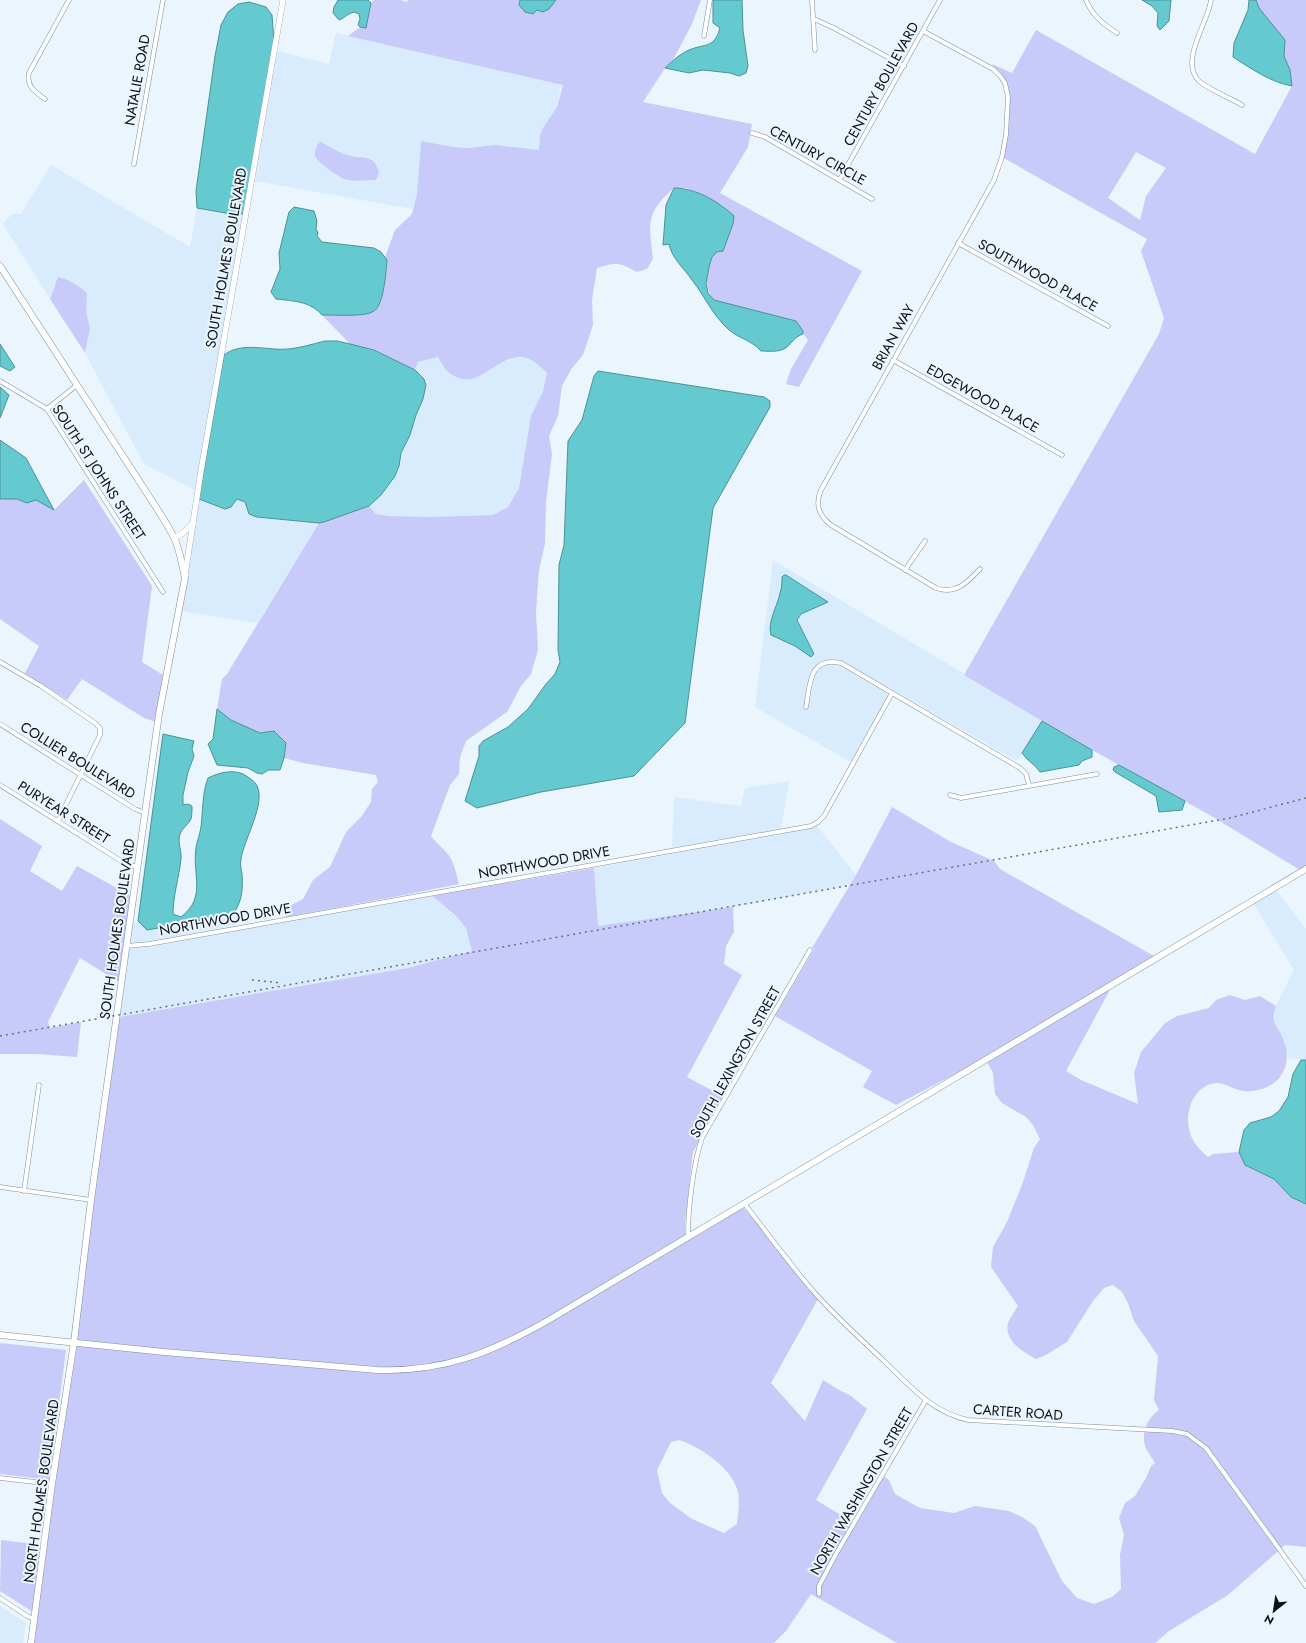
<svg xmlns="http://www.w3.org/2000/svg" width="1306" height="1643" font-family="Jost,sans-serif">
	<rect width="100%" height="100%" fill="#eaf5fe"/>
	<g fill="#d8ecfd" fill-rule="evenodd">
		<path d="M336,33L563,84L560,89L557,107L540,135L539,150L453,147L421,141L417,194L413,209L255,181L277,51L329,64ZM329,147L336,151L349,156L366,157L376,179L364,180L344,179L334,172Z"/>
		<path d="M51,165L190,247L197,208L237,215L244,213L195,490L144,464L85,353L90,328L86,311V293L81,287L64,278L54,285L50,299L3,224L12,214H21Z"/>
		<path d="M438,357L448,373L487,371L497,364L514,358H526L536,362L547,372L543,391L531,416L519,488L508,507L493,515L431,517L389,516L376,514L369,506L381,495L395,476L399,466L401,453L410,435L416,415L423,399L424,379L415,370L418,362Z"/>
		<path d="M199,499L225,509L231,507L237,499L245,502L249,513L257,517L319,523L257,623L179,611Z"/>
		<path d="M773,560L1042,720L1019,759L1015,760L843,661L835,659L823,660L815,666L809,674L803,709H808L814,677L818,670L825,665L840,666L889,695L851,762L755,707ZM782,577L827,602L801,614L797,620L814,653L811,657L795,646L771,634L770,631L781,593Z"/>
		<path d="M789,781L781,829L672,848L674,797L741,806L745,788Z"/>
		<path d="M817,826L856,875L850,885L733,907L598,926L594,868L781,834L811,828Z"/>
		<path d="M1276,890L1306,929V1060L1288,1058L1284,1040L1274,1021L1276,1006L1294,970L1253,903Z"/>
		<path d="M432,896L455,916L466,928L473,951L408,968L119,1017L128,948L149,947Z"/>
		<path d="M234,913L237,925L149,941L129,943L132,924L138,921L147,930L232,915Z"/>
		<path d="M0,1606L26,1623L23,1643H0Z"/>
	</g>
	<g fill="#c8cafa" fill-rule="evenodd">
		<path d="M374,0H400L407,2L408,0H520V5L537,10L549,9L556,0H701L692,24L674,58L665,68L643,102L752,124L748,147L720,193L862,271L799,387L786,384L791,369L808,340C803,334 801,328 796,322L714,300C704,287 706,275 711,259C713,255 717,254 717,249C720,235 721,220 723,206L686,188H674C645,213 649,224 653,259L647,269L637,272C619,262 617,262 597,268L592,300L593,325L583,355L572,368L562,386L558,416L549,436L552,454L546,502L545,543L539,570L536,611L538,650L531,674L521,686L507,712L466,741L460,757L459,774L450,785L431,836C436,843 441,846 446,852C454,860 456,873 459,884L404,895L286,917V908L303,899L313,880L330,867L346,832L361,817L371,802L372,789L378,782L376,775L303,763L284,758L286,743L274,731L260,733L231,720L217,709L222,679L227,674L319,523L369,506L376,514L389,516L431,517L493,515L508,507L519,488L531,416L543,391L547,373C541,367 535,361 527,358C501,350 481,389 456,377C453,375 450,374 448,372C444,368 441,362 438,357L418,362L415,370L374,350L350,344L322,315H327L375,311L381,302L387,260L385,257L395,230L412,214L417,194L421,141L453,147L468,148L495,145L539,150L540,135L543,128L557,107L563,85L348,36L360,27L366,28L371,3Z"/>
		<path d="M1256,0H1306V866L1300,870L1208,814L1092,750L964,675L1159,334L1164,318L1141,251L1147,239L1002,157L1009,103L1008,87L992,64L1012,73L1036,30L1255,154L1292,86L1290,70L1284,56L1285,40L1259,8ZM1136,152L1166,168L1146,196L1140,220L1108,198Z"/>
		<path d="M321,142C330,147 338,152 347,155C362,160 374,152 379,173L376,180C366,180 354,182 344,179C339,177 316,161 315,156C314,152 316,148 318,144Z"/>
		<path d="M58,277C68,279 80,286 87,293L86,311L90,328L85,353L50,299Z"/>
		<path d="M84,480L152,586L142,662L163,675L156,722L144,718L82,679L67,700L25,673L39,646L0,619V499H17L27,503L36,500L54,510Z"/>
		<path d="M892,807L951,842L994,861L1000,869L1154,956L976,1063L896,1105L863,1087L872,1071L775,1016L814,949L812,948L856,875Z"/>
		<path d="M0,819L42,846L30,871L62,891L77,866L131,896L119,982L80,958L48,1022L50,1028L81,1022L77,1057L37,1054H0Z"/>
		<path d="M594,868L598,926L733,907L734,932L726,946L724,964L742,975L687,1077L724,1097L693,1152L685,1223V1235C650,1256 614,1277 578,1299C511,1339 460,1370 378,1367L165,1349L77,1340L94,1200L119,1017L408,968L472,951L466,928L455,915L432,896Z"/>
		<path d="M1111,988L1066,1071L1081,1080L1138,1104L1134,1073L1141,1052L1165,1023L1177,1016L1209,1008L1216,1000L1230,995L1245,1000L1260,996L1276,1006C1275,1010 1273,1017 1274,1021C1275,1025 1279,1030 1281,1034C1288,1048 1290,1064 1280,1077C1272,1088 1252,1094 1239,1090C1232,1088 1222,1082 1216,1083C1192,1086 1184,1114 1190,1133C1193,1143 1201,1151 1208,1157L1213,1154L1239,1152L1245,1165L1274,1179L1291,1197L1306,1204V1547L1285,1545L1228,1595L1169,1631L1155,1643H897L811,1594L786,1631L774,1643H34L55,1485L77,1345L399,1373L433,1370L465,1362L513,1342L743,1207L790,1262L818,1299L771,1383L805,1421L823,1380L839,1390L851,1396L867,1409L816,1500L854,1523L882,1475L889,1480L895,1494L920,1508L954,1513L975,1506L1009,1511L1022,1517L1035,1526L1062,1581L1077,1598L1094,1604L1112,1597L1121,1589L1120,1555L1124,1535L1119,1518L1125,1503L1135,1496L1146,1478L1151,1466L1155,1463C1152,1457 1147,1452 1145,1446C1141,1433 1148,1417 1159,1410L1154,1400L1158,1356L1134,1321L1128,1303L1122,1292L1113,1285L1104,1288L1093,1301L1067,1342L1046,1355L1036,1359C1023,1352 1004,1341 1008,1323C1010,1318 1015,1311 1018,1306L991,1267L993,1247L1007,1222L1022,1185L1034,1148L1040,1139L1033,1125L1026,1117L1002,1103L995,1094L993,1073L987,1062ZM679,1440C701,1447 733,1469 738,1492C740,1502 738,1513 737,1524L724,1533L692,1519L670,1503L662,1493L657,1470L671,1442Z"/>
		<path d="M0,1343L66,1350L49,1480L0,1474Z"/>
		<path d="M1,1540L42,1545L33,1612L0,1591Z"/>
	</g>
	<g fill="#65cad0" stroke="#4a9298">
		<path d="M338,0H368L371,3L366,28L360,27L358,25L360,19L359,14L354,12C348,13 345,18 339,20L333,13L334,7Z"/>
		<path d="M520,0H556L549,9L543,12L537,10L533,14L525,12L519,5Z"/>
		<path d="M713,0H742L743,30L748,66L746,73L739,76L730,73L703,70L689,73L665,68C672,61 680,54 689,50C706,43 714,49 720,28L713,23Z"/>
		<path d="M1142,0H1171L1169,21L1160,30L1157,26L1158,13L1152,6Z"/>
		<path d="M1249,0H1256L1259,8L1285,40L1284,56L1290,70L1292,86C1270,82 1252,69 1233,57L1234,43L1248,10Z"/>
		<path d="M249,2L266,7L272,15L274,42L244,213L237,215L197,208L196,191L215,56L221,25L228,12L238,4Z"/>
		<path d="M674,188C696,188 719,202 734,216L733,224L723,251L717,252L712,257L709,267L706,283L708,293L714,300L796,321L803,331V334C795,337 794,340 788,346C781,353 770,351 761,351C750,339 739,339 728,329C711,313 706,298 692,280C684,268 672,259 669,244L663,245L666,205Z"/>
		<path d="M294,207L314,211L317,221L316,229L318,233L317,236L322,242L374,248L381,252L387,260C386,271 384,305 374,311C366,317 339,315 327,315H322C310,301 293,301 276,299L271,292L280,269L279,253L289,212Z"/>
		<path d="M325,341H337L350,344L374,350L415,370L424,379L426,385L423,399L416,415L410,435L401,453L399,466L395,476L381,495L369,506L324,522L319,523L257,517L249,514L245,502L237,499L231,507L225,509L199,499L224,355C242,341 268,351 288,349C300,348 313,344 325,341Z"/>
		<path d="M0,344L15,367L10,371L0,366Z"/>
		<path d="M598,371L764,397L770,401V407L713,508L685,723L634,776L541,792L477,808L465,801L479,756V746L483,741L508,727L528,709L546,684L555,674L560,662L558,650L559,565L564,545L568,441L582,420L594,376Z"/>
		<path d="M0,387L9,395L0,418Z"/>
		<path d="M0,440L26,458L54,510L36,500L27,503L17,499H0Z"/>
		<path d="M784,575H786L828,602L801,614L797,620L814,654L811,657L795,646L771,635C767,622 778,605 780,593C782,588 782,582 782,577Z"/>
		<path d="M217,709L231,720L260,733L274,731L286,743L284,758L280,770H268L262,774L257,773L248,768L217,765L208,744L213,739Z"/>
		<path d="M1042,721L1092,750V757L1082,761L1079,765L1040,772C1035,764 1027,761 1022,753Z"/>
		<path d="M163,734L194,741L192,749L194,756L188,772L183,795V805L188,804L192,806C192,810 192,815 191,819C189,824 182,828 180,834C177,842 182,851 181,859C179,877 173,896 173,914L181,917C207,897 192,875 196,848C197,841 200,834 201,827C203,811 202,794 208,778C218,773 232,769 243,774C248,777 255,781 257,786C266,804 244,839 241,859C240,864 241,869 242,874C243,890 242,903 232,915L147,930L138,921Z"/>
		<path d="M1119,765L1185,801L1182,810L1159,812L1156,796L1115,772L1113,770L1114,767Z"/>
		<path d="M1301,1060H1306V1204L1291,1197L1274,1179L1245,1165L1239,1152L1244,1130L1250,1123L1271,1117L1279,1111L1288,1097L1293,1074Z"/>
	</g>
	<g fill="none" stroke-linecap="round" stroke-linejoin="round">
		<g stroke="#7e8f9d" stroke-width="5">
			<g id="minor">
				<path d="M812,0L815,50"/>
				<path d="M1086,0C1092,15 1103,24 1117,33"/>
				<path d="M1211,0C1208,23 1179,61 1199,81C1206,88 1232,99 1242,105"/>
				<path d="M814,19L834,28L904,66"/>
				<path d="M923,31L993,69L1001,77L1005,83L1008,97L1006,135L1002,157L994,180L821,490C815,504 818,515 831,525L936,588C955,595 967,583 980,569"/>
				<path d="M704,36L710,0"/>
				<path d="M45,99C35,92 26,86 29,73L69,0"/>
				<path d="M752,133L765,137L872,199"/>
				<path d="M134,164L163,0"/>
				<path d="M840,179L940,0"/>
				<path d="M958,243L1108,326"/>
				<path d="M893,360L1062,455"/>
				<path d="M0,381L47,409L163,592"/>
				<path d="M47,409L77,385"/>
				<path d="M905,570L925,541"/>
				<path d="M0,662L41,686L95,723L100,728V735L58,821"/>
				<path d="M806,707C810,684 809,656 841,663L1020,768L1026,774L1029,785"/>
				<path d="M0,724L135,809L145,813"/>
				<path d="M0,785L126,864L137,867"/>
				<path d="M950,795L961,798L1097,774"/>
				<path d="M126,946L149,944L811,826L818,822L824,816L892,693"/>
				<path d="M0,1187L91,1200"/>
				<path d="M24,1191L39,1085"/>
				<path d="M744,1203C767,1233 789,1263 814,1292C836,1317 861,1339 885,1362C911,1387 932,1412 968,1420L1172,1431L1187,1434L1206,1448L1306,1586"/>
				<path d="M688,1236C688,1208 693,1165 702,1138L810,950"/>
				<path d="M0,1478L52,1484"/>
				<path d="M819,1594V1586L836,1554L926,1400"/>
				<path d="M0,1598L27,1616L34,1619"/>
			</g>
		</g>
		<g stroke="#7e8f9d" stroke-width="6">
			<g id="secondary">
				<path d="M174,538L183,533L193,523"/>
				<path d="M185,575L201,471L283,0"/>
			</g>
		</g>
		<g stroke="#7e8f9d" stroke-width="7">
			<g id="primary">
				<path d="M0,266L163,518L175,539L180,555L185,578L159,714L145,813L91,1200L74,1342L52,1484L31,1643"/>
				<path d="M0,1335L164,1352L377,1370C444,1372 490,1353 547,1321L1306,869"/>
			</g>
		</g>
		<use href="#minor" stroke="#fff" stroke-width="4"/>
		<use href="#secondary" stroke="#fff" stroke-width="5.5"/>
		<use href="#primary" stroke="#fff" stroke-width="6"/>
		<g stroke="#697278" stroke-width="1.5" stroke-dasharray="2 4" stroke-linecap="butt">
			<path d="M252,980L282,983"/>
			<path d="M0,1036L1230,818L1306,798"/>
		</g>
	</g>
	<g text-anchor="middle" stroke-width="4" stroke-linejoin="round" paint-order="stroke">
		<g font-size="14" fill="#0a1115" stroke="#eaf5fe">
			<text transform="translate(137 80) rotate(-80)" y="5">NATALIE ROAD</text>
			<text transform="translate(881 84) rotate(-61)" y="5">CENTURY BOULEVARD</text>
			<text transform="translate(818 155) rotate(29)" y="5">CENTURY CIRCLE</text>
			<text transform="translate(226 258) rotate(-80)" y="5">SOUTH HOLMES BOULEVARD</text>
			<text transform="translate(1038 275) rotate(29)" y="5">SOUTHWOOD PLACE</text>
			<text transform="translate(893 337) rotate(-61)" y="5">BRIAN WAY</text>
			<text transform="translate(983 398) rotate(29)" y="5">EDGEWOOD PLACE</text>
			<text transform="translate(99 472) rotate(57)" y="5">SOUTH ST JOHNS STREET</text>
			<text transform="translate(78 760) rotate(32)" y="5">COLLIER BOULEVARD</text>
			<text transform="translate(64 812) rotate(32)" y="5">PURYEAR STREET</text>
			<text transform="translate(544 862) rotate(-10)" y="5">NORTHWOOD DRIVE</text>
			<text transform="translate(225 919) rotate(-10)" y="5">NORTHWOOD DRIVE</text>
			<text transform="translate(117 929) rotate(-82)" y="5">SOUTH HOLMES BOULEVARD</text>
			<text transform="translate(735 1062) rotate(-61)" y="5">SOUTH LEXINGTON STREET</text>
			<text transform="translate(1018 1412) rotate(4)" y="5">CARTER ROAD</text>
			<text transform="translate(41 1491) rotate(-82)" y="5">NORTH HOLMES BOULEVARD</text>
			<text transform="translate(861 1491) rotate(-60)" y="5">NORTH WASHINGTON STREET</text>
		</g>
	</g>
	<g transform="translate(1274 1611) rotate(210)" stroke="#eaf5fe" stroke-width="3" paint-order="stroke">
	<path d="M0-3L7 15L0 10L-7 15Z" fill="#0a1115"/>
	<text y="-6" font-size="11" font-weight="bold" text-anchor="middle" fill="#0a1115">N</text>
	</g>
</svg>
